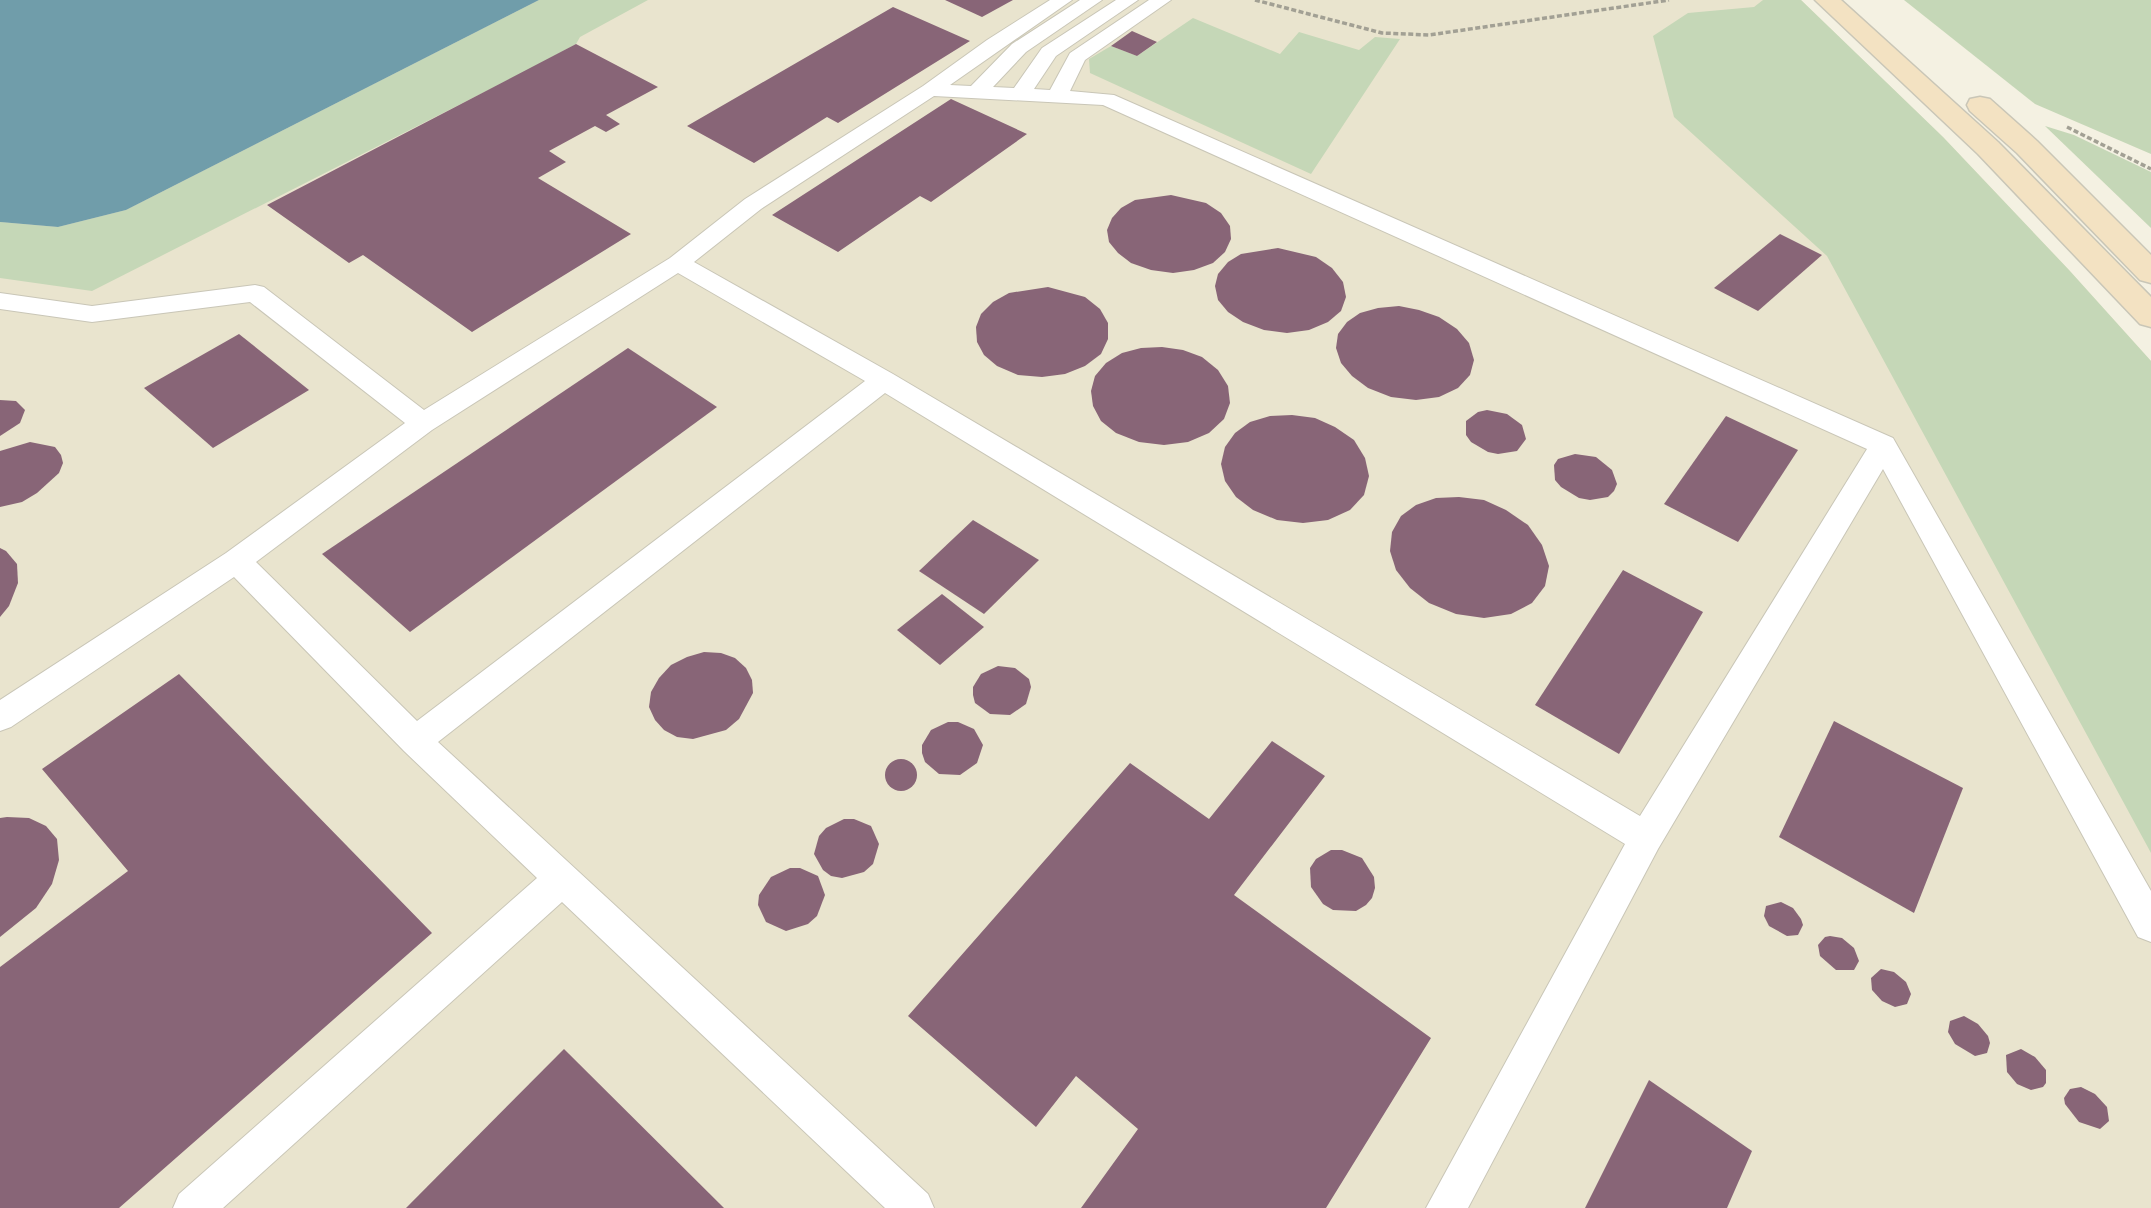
<svg xmlns="http://www.w3.org/2000/svg" width="2151" height="1208" font-family="Rubik,sans-serif">
	<rect width="100%" height="100%" fill="#f4f1e2"/>
	<path fill="#e9e4ce" d="M0,0H1801L1943,137L2069,270L2151,361V1208H0Z"/>
	<g fill="#c5d7b7">
		<path d="M539,0H648L580,37L576,44L526,71L92,291L0,278V222L58,227L126,210Z"/>
		<path d="M1763,0H1801L1943,137L2069,270L2151,361V853L1827,256L1674,117L1653,36L1688,13L1754,7Z"/>
		<path d="M1904,0H2151V154L2035,104Z"/>
		<path d="M1193,18L1280,54L1299,32L1359,50L1375,37L1400,39L1311,174L1090,73L1089,59L1111,46L1137,56Z"/>
		<path d="M2045,126L2074,135L2151,172V228Z"/>
	</g>
	<path fill="#709daa" d="M0,0H539L126,210L58,227L0,222Z"/>
	<g fill="#886577">
		<path d="M945,0H1013L982,17Z"/>
		<path d="M893,7L970,41L838,123L827,117L754,163L687,126Z"/>
		<path d="M1132,31L1157,42L1137,56L1111,46Z"/>
		<path d="M576,44L658,87L606,115L620,124L606,132L595,126L549,151L566,162L538,178L631,234L472,332L363,255L349,263L267,205Z"/>
		<path d="M951,99L1027,134L931,202L920,196L838,252L772,215Z"/>
		<path d="M1171,195L1206,203L1221,213L1230,226L1231,239L1225,252L1213,263L1194,270L1173,273L1151,270L1131,263L1118,253L1109,242L1107,230L1112,218L1121,208L1135,200Z"/>
		<path d="M1780,234L1822,255L1758,311L1714,288Z"/>
		<path d="M1278,248L1316,257L1332,268L1343,282L1346,297L1341,311L1328,322L1309,330L1287,333L1264,330L1243,322L1228,312L1218,300L1215,286L1218,274L1228,262L1241,254Z"/>
		<path d="M1048,287L1085,297L1100,309L1108,323V339L1101,354L1085,366L1065,374L1042,377L1018,375L997,366L984,355L977,342L976,327L981,314L993,302L1009,293Z"/>
		<path d="M1399,306L1419,310L1439,317L1457,329L1469,343L1474,360L1470,375L1458,388L1439,397L1416,400L1391,397L1368,388L1352,376L1341,363L1336,348L1338,334L1347,322L1360,313L1378,308Z"/>
		<path d="M239,334L309,390L213,448L144,388Z"/>
		<path d="M1162,347L1183,350L1202,357L1218,370L1228,386L1230,403L1224,419L1209,433L1188,442L1164,445L1139,442L1116,433L1101,421L1093,406L1091,391L1095,376L1106,363L1122,353L1141,348Z"/>
		<path d="M628,348L717,407L410,632L322,554Z"/>
		<path d="M0,400L16,401L25,410L20,423L0,436Z"/>
		<path d="M1487,410L1507,414L1522,425L1526,439L1517,451L1498,454L1488,452L1471,442L1466,435V421L1478,412Z"/>
		<path d="M1292,415L1315,418L1335,427L1354,440L1365,458L1369,476L1364,495L1350,510L1328,520L1303,523L1277,520L1253,510L1236,497L1225,481L1221,464L1225,447L1235,433L1250,422L1270,416Z"/>
		<path d="M1726,416L1798,450L1738,542L1664,504Z"/>
		<path d="M30,442L55,447L61,455L63,463L59,473L37,493L22,502L0,507V451Z"/>
		<path d="M1575,454L1596,457L1612,470L1617,484L1614,491L1608,497L1590,500L1579,498L1561,487L1555,480L1554,465L1558,459Z"/>
		<path d="M1459,497L1484,500L1506,510L1528,525L1542,545L1549,566L1545,586L1532,603L1511,614L1484,618L1456,614L1429,603L1410,588L1396,570L1390,551L1392,532L1401,516L1416,505L1436,498Z"/>
		<path d="M973,520L1039,560L984,614L919,571Z"/>
		<path d="M0,548L6,551L17,564L18,583L9,606L0,617Z"/>
		<path d="M1623,570L1703,612L1619,754L1535,705Z"/>
		<path d="M942,594L984,627L940,665L897,630Z"/>
		<path d="M704,652L721,653L735,658L746,668L752,680L753,693L739,719L726,730L693,739L677,737L664,730L655,720L649,707L651,692L659,678L671,665L687,657Z"/>
		<path d="M998,666L1015,668L1029,679L1031,687L1026,704L1010,715L990,714L975,703L973,695V687L981,674Z"/>
		<path d="M179,674L432,933L119,1208H0V967L128,871L42,769Z"/>
		<path d="M1834,721L1963,788L1914,913L1779,837Z"/>
		<path d="M948,722H958L974,729L983,745L977,763L960,775L939,774L925,762L922,753V745L931,730Z"/>
		<path d="M1272,741L1325,776L1234,895L1431,1038L1326,1208H1081L1138,1129L1076,1076L1036,1127L908,1016L1130,763L1209,819Z"/>
		<circle cx="901" cy="775" r="16"/>
		<path d="M7,817L29,818L46,826L57,839L59,860L52,884L36,908L0,937V818Z"/>
		<path d="M844,819H854L871,826L879,844L873,864L864,872L842,878L831,876L823,870L814,854L819,836L826,828Z"/>
		<path d="M1331,850H1342L1362,858L1374,877L1375,888L1372,898L1366,905L1356,911L1333,910L1323,904L1311,887L1310,868L1316,859Z"/>
		<path d="M790,868H800L818,876L825,895L817,916L808,924L786,931L766,922L758,905L759,895L771,877Z"/>
		<path d="M1781,902L1793,908L1801,919L1803,925L1798,935L1787,936L1769,926L1764,916L1766,906Z"/>
		<path d="M1830,936L1842,938L1854,948L1859,961L1854,970H1836L1820,956L1818,945L1825,937Z"/>
		<path d="M1881,969L1894,972L1906,982L1911,994L1907,1004L1895,1007L1882,1001L1872,990L1871,978Z"/>
		<path d="M1964,1016L1978,1024L1988,1036L1990,1043L1987,1053L1975,1056L1955,1044L1948,1032L1950,1021Z"/>
		<path d="M564,1049L724,1208H406Z"/>
		<path d="M2021,1049L2035,1057L2046,1070V1083L2043,1087L2031,1090L2017,1084L2007,1072L2006,1055Z"/>
		<path d="M1649,1080L1752,1151L1727,1208H1585Z"/>
		<path d="M2081,1087L2095,1094L2107,1107L2109,1121L2100,1129L2079,1122L2065,1104L2064,1098L2070,1089Z"/>
	</g>
	<g fill="none" stroke-linecap="round" stroke-linejoin="round">
		<g stroke="#c9c6b7" stroke-width="2">
			<path id="service" d="M1050,0H1072L950,85L971,86L1012,44L1080,0H1102L1026,52L993,87L1014,88L1042,48L1116,0H1138L1056,56L1034,89L1050,90L1070,53L1149,0H1171L1085,60L1070,91L1114,95L1893,438L2151,891V942L2138,937L1883,469L1658,849L1468,1208H1426L1625,844L885,393L438,742L928,1194L934,1208H885L562,902L223,1208H173L179,1194L537,878L404,751L234,577L11,727L0,731V700L226,553L405,423L250,302L92,322L0,309V293L92,306L255,285L264,287L424,410L670,258L745,199L923,86L987,40ZM934,96L1103,105L1867,449L1640,816L893,374L694,262L761,209ZM678,273L865,381L417,721L256,562L432,430Z"/>
		</g>
		<g stroke="#c9c6b7" stroke-width="3">
			<g id="secondary">
				<path d="M1815,0H1841L1998,142L2151,297V327L2140,324L1978,154Z"/>
				<path d="M1980,97L1990,99L2037,141L2151,255V283L2140,280L2017,153L1970,111L1967,105L1970,99Z"/>
			</g>
		</g>
		<g stroke="#a2a094" stroke-width="3.5" stroke-dasharray="5 2.5" stroke-linecap="butt">
			<path d="M1255,0L1382,33L1429,35L1669,0"/>
			<path d="M2067,127L2151,169"/>
		</g>
		<use href="#service" fill="#fff" fill-rule="evenodd"/>
		<use href="#secondary" fill="#f3e2c2" fill-rule="evenodd"/>
	</g>
</svg>
